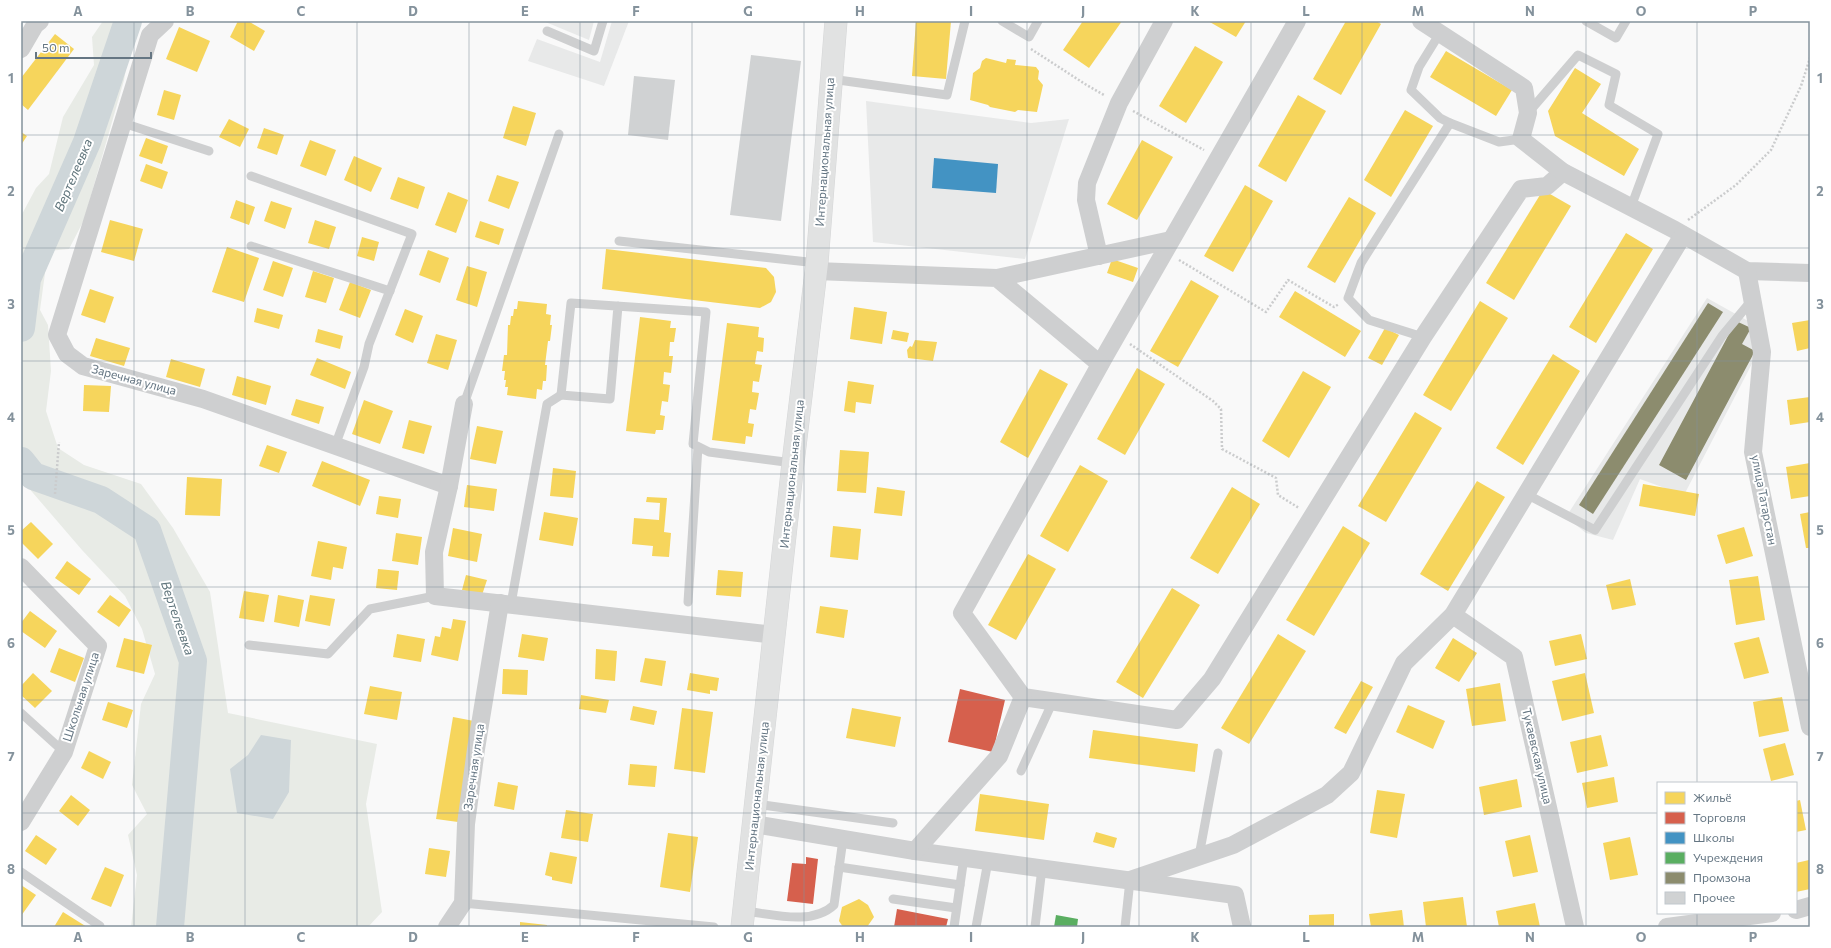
<svg xmlns="http://www.w3.org/2000/svg" width="1831" height="948" font-family="Commissioner,sans-serif">
	<rect width="100%" height="100%" fill="#f9f9f9"/>
	<g fill="#e8e9e9">
		<path d="M543,21H594L589,40Z"/>
		<path d="M612,21H629L604,86L528,61L537,39L600,62Z"/>
		<path d="M866,101L1031,123L1069,119L1025,259L873,242Z"/>
		<path d="M1707,298L1750,322L1758,352L1684,495L1640,479L1613,540L1586,533L1566,517Z"/>
	</g>
	<path fill="#e8ebe6" d="M103,21H134L124,80L84,220L69,249L48,251L40,310L48,325L51,371L46,411L58,448L84,465L141,484L173,528L210,592L228,713L377,744L366,804L382,912L368,927H131L137,875L128,835L147,814L132,785L141,704L155,674L142,629L125,596L82,550L21,479V216L36,188L49,174L63,117L94,65L92,37Z"/>
	<path fill="#ced6d9" d="M261,735L291,740L289,792L273,819L237,813L230,769L248,755Z"/>
	<g fill="#f6d55c">
		<path d="M238,21H248L265,31L254,51L230,37Z"/>
		<path d="M916,21H951L946,79L912,76Z"/>
		<path d="M1083,21H1122L1089,68L1063,50Z"/>
		<path d="M1208,21H1246L1236,37Z"/>
		<path d="M1346,21H1376L1381,24L1341,95L1313,79Z"/>
		<path d="M179,27L210,41L197,72L166,59Z"/>
		<path d="M55,34L74,49L28,110L21,104V78Z"/>
		<path d="M1195,46L1223,62L1186,123L1159,106Z"/>
		<path d="M1446,51L1512,90L1496,116L1430,77Z"/>
		<path d="M986,58L1006,63L1007,59L1016,60L1015,65L1036,67L1039,71L1038,79L1043,85L1037,112L1018,110L1015,112L990,107L988,105L970,100L973,73L980,68L982,61Z"/>
		<path d="M1575,68L1601,84L1582,113L1639,149L1624,176L1555,136L1548,111Z"/>
		<path d="M164,90L181,95L174,120L157,115Z"/>
		<path d="M1298,95L1326,111L1286,182L1258,166Z"/>
		<path d="M513,106L536,113L526,146L503,138Z"/>
		<path d="M1405,110L1433,126L1391,197L1364,180Z"/>
		<path d="M229,119L249,129L240,147L219,137Z"/>
		<path d="M264,128L284,135L277,155L257,148Z"/>
		<path d="M21,132L27,136L21,145Z"/>
		<path d="M146,138L168,146L162,164L139,156Z"/>
		<path d="M310,140L336,150L326,176L300,166Z"/>
		<path d="M1142,140L1173,157L1137,220L1107,204Z"/>
		<path d="M354,156L382,168L371,192L344,180Z"/>
		<path d="M146,164L168,172L162,189L140,181Z"/>
		<path d="M497,175L519,182L509,209L488,201Z"/>
		<path d="M398,177L425,187L418,209L390,199Z"/>
		<path d="M1245,185L1273,201L1233,272L1204,256Z"/>
		<path d="M1543,190L1571,206L1514,300L1486,283Z"/>
		<path d="M448,192L468,200L456,233L435,225Z"/>
		<path d="M1349,197L1376,213L1335,283L1307,267Z"/>
		<path d="M236,200L255,207L249,225L230,218Z"/>
		<path d="M271,201L292,208L285,229L264,221Z"/>
		<path d="M110,220L143,229L134,261L101,252Z"/>
		<path d="M315,220L336,227L329,249L308,243Z"/>
		<path d="M480,221L504,229L499,245L475,237Z"/>
		<path d="M1626,233L1653,249L1596,343L1569,327Z"/>
		<path d="M362,237L379,242L374,261L357,256Z"/>
		<path d="M227,247L259,258L244,302L212,292Z"/>
		<path d="M606,249L766,268L774,277L776,292L771,302L760,308L602,289Z"/>
		<path d="M428,250L449,258L440,283L419,275Z"/>
		<path d="M1112,259L1138,268L1133,282L1107,273Z"/>
		<path d="M273,261L293,268L283,297L263,290Z"/>
		<path d="M467,266L487,272L477,307L456,300Z"/>
		<path d="M313,271L334,278L326,303L305,297Z"/>
		<path d="M1191,280L1219,296L1178,367L1150,351Z"/>
		<path d="M350,282L371,290L360,318L339,310Z"/>
		<path d="M90,289L114,297L105,323L81,315Z"/>
		<path d="M1295,291L1361,331L1345,357L1279,317Z"/>
		<path d="M518,301L547,304L546,314L551,315L550,325H552L550,341H548L545,365H547L546,381H543L542,390L537,389L536,399L507,395L508,387H505L506,380H504L505,371H502L504,355H507L508,325H510L511,316H513L514,309H517Z"/>
		<path d="M1480,301L1508,318L1451,411L1423,395Z"/>
		<path d="M854,307L887,312L882,344L850,339Z"/>
		<path d="M257,308L283,315L279,329L254,322Z"/>
		<path d="M405,309L423,316L413,343L395,335Z"/>
		<path d="M640,317L671,321L670,328H676L674,342H670L669,356H673L671,373L664,372L663,384L670,385L668,402L662,401L660,415L665,416L663,430H656L655,434L626,431Z"/>
		<path d="M1810,320V348L1797,351L1792,323Z"/>
		<path d="M727,323L759,327L758,337L764,338L763,352L757,351L755,364L762,365L759,382L753,381L752,392L759,393L756,410L750,409L748,423L754,424L752,437L746,436L745,444L712,440Z"/>
		<path d="M1385,328L1399,335L1382,365L1368,358Z"/>
		<path d="M318,329L343,336L340,349L315,342Z"/>
		<path d="M893,330L909,333L907,342L891,339Z"/>
		<path d="M436,334L457,340L448,370L427,363Z"/>
		<path d="M96,338L130,348L124,366L90,356Z"/>
		<path d="M915,340L937,342L933,361L908,358L907,350L910,346L912,347Z"/>
		<path d="M1553,354L1580,371L1523,465L1496,448Z"/>
		<path d="M317,358L351,372L345,389L310,375Z"/>
		<path d="M171,359L205,369L200,387L166,377Z"/>
		<path d="M1137,368L1165,384L1125,455L1097,439Z"/>
		<path d="M1040,369L1068,384L1028,458L1000,442Z"/>
		<path d="M1303,371L1331,387L1289,458L1262,441Z"/>
		<path d="M237,376L271,386L266,405L232,395Z"/>
		<path d="M848,381L874,385L871,404L856,402L855,413L844,411Z"/>
		<path d="M84,385L111,386L109,412L83,411Z"/>
		<path d="M1810,397V422L1790,425L1787,400Z"/>
		<path d="M296,399L324,407L319,424L291,415Z"/>
		<path d="M364,400L393,411L380,444L352,434Z"/>
		<path d="M1415,412L1442,428L1386,522L1358,506Z"/>
		<path d="M409,420L432,426L424,454L402,448Z"/>
		<path d="M477,426L503,431L496,464L470,459Z"/>
		<path d="M267,445L287,452L279,473L259,466Z"/>
		<path d="M840,450L869,452L866,493L837,491Z"/>
		<path d="M322,461L370,480L360,506L312,486Z"/>
		<path d="M1810,463V496L1791,499L1786,467Z"/>
		<path d="M1080,465L1108,481L1068,552L1040,536Z"/>
		<path d="M553,468L576,471L573,498L550,496Z"/>
		<path d="M187,477L222,479L220,516L185,515Z"/>
		<path d="M1477,481L1505,497L1448,591L1420,574Z"/>
		<path d="M1643,484L1699,494L1695,516L1639,506Z"/>
		<path d="M467,485L497,489L494,511L464,507Z"/>
		<path d="M877,487L905,491L902,516L874,513Z"/>
		<path d="M1232,487L1260,504L1218,574L1190,558Z"/>
		<path d="M379,496L401,499L398,518L376,514Z"/>
		<path d="M647,497L667,498L664,532L671,533L669,557L652,556L653,546L632,544L634,518L659,520L660,503L646,502Z"/>
		<path d="M544,512L578,518L573,546L539,540Z"/>
		<path d="M1810,512V548H1806L1800,514Z"/>
		<path d="M31,522L53,544L38,559L21,542V531Z"/>
		<path d="M833,526L861,529L858,560L830,557Z"/>
		<path d="M1343,526L1370,543L1314,636L1286,620Z"/>
		<path d="M1744,527L1753,556L1726,564L1717,535Z"/>
		<path d="M453,528L482,534L477,562L448,556Z"/>
		<path d="M396,533L422,537L418,565L392,561Z"/>
		<path d="M318,541L347,547L343,569L333,567L331,580L311,576Z"/>
		<path d="M1028,554L1056,569L1016,640L988,625Z"/>
		<path d="M67,561L91,579L79,595L55,578Z"/>
		<path d="M378,569L399,571L397,590L376,588Z"/>
		<path d="M718,570L743,572L741,597L716,595Z"/>
		<path d="M466,575L487,580L482,595L462,590Z"/>
		<path d="M1758,576L1765,620L1736,625L1729,580Z"/>
		<path d="M1630,579L1636,605L1612,610L1606,585Z"/>
		<path d="M1172,588L1200,605L1143,698L1116,682Z"/>
		<path d="M244,591L269,595L264,622L239,618Z"/>
		<path d="M110,595L131,610L119,627L97,612Z"/>
		<path d="M278,595L304,600L299,627L274,622Z"/>
		<path d="M310,595L335,599L330,626L305,621Z"/>
		<path d="M820,606L848,610L844,638L816,633Z"/>
		<path d="M30,611L57,631L45,648L21,631V623Z"/>
		<path d="M453,619L466,621L458,661L431,655L435,636L440,637L442,627L451,629Z"/>
		<path d="M397,634L425,639L421,662L393,657Z"/>
		<path d="M522,634L548,638L544,661L518,657Z"/>
		<path d="M1278,634L1306,651L1249,744L1221,728Z"/>
		<path d="M1581,634L1587,659L1555,666L1549,641Z"/>
		<path d="M1759,637L1769,673L1744,679L1734,643Z"/>
		<path d="M124,638L152,645L144,674L116,667Z"/>
		<path d="M1453,638L1477,653L1459,682L1435,668Z"/>
		<path d="M59,648L84,658L75,682L50,672Z"/>
		<path d="M596,649L617,651L615,681L595,679Z"/>
		<path d="M645,658L666,661L662,686L640,682Z"/>
		<path d="M503,669L528,670L527,695L502,694Z"/>
		<path d="M33,673L52,691L35,708L21,695V686Z"/>
		<path d="M690,673L719,678L717,691L710,690V694L687,690Z"/>
		<path d="M1585,673L1594,713L1562,721L1552,681Z"/>
		<path d="M1361,681L1373,687L1346,734L1334,728Z"/>
		<path d="M1500,683L1506,721L1472,726L1466,689Z"/>
		<path d="M370,686L402,692L397,720L364,714Z"/>
		<path d="M581,695L609,700L606,713L579,709Z"/>
		<path d="M1782,697L1789,731L1759,737L1753,702Z"/>
		<path d="M108,702L133,710L127,728L102,720Z"/>
		<path d="M1408,705L1445,721L1433,749L1396,732Z"/>
		<path d="M633,706L657,711L654,725L630,720Z"/>
		<path d="M682,708L713,712L705,773L674,769Z"/>
		<path d="M852,708L901,717L895,747L846,738Z"/>
		<path d="M453,717L474,721L458,822L436,819Z"/>
		<path d="M1093,730L1198,744L1195,772L1089,758Z"/>
		<path d="M1601,735L1608,766L1577,773L1570,742Z"/>
		<path d="M1785,743L1794,775L1771,781L1763,749Z"/>
		<path d="M89,751L111,762L103,779L81,768Z"/>
		<path d="M630,764L657,766L655,787L628,785Z"/>
		<path d="M1614,777L1618,802L1587,808L1582,783Z"/>
		<path d="M1517,779L1522,807L1484,815L1479,787Z"/>
		<path d="M498,782L518,786L514,810L494,806Z"/>
		<path d="M1377,790L1405,794L1397,838L1370,833Z"/>
		<path d="M980,794L1049,804L1044,840L975,831Z"/>
		<path d="M71,795L90,810L78,826L59,811Z"/>
		<path d="M1800,800L1806,830L1796,832V801Z"/>
		<path d="M566,810L593,814L588,842L561,838Z"/>
		<path d="M1096,832L1117,838L1114,848L1093,842Z"/>
		<path d="M668,833L698,837L690,892L660,887Z"/>
		<path d="M36,835L57,849L46,865L25,851Z"/>
		<path d="M1530,835L1538,872L1513,877L1505,841Z"/>
		<path d="M1630,837L1638,875L1610,880L1603,843Z"/>
		<path d="M429,848L450,851L446,877L425,874Z"/>
		<path d="M550,852L577,857L572,884L552,880V877L545,875Z"/>
		<path d="M1809,860L1810,889L1796,892V863Z"/>
		<path d="M105,867L124,875L111,907L91,899Z"/>
		<path d="M21,885L36,895L21,916Z"/>
		<path d="M1463,897L1467,927H1426L1423,902Z"/>
		<path d="M859,899L868,905L874,917L867,927H843L839,921L842,907Z"/>
		<path d="M1535,903L1540,927H1499L1496,911Z"/>
		<path d="M1402,910L1404,927H1371L1369,914Z"/>
		<path d="M63,912L87,927H54Z"/>
		<path d="M1334,914V927H1309V915Z"/>
		<path d="M520,922L547,925V927H520Z"/>
	</g>
	<g fill="#d6604d">
		<path d="M960,689L1005,700L993,752L948,742Z"/>
		<path d="M806,857L818,859L813,904L787,901L792,863L806,864Z"/>
		<path d="M897,909L948,919L946,927H894Z"/>
	</g>
	<path fill="#4393c3" d="M934,158L998,164L996,193L932,188Z"/>
	<path fill="#5aae61" d="M1056,915L1078,919L1077,927H1054Z"/>
	<g fill="#8c8c6e">
		<path d="M1708,303L1723,312L1593,514L1579,505Z"/>
		<path d="M1736,321L1751,328L1742,344L1755,351L1686,480L1659,465Z"/>
	</g>
	<g fill="none" stroke-linecap="round" stroke-linejoin="round">
		<g stroke="#ced6d9" stroke-width="28">
			<path d="M21,328L27,279L87,142L128,21"/>
			<path d="M21,461L33,476L101,500L147,530L193,661L170,927"/>
		</g>
	</g>
	<g fill="#d0d2d3">
		<path d="M751,55L801,61L781,221L730,215Z"/>
		<path d="M634,76L675,80L668,140L628,135Z"/>
	</g>
	<g fill="none" stroke-linecap="round" stroke-linejoin="round">
		<g stroke="#d5d6d7" stroke-width="23">
			<path id="secondary" d="M742,927L793,463L817,263L836,21"/>
		</g>
		<g stroke="#cbcccd" stroke-width="2.5" stroke-dasharray="2 2" stroke-linecap="butt">
			<path d="M1031,49L1085,84L1104,95"/>
			<path d="M1133,111L1204,150"/>
			<path d="M1688,220L1736,185L1771,150L1801,86L1810,58"/>
			<path d="M1179,260L1266,312L1288,280L1334,307L1339,304"/>
			<path d="M1130,344L1213,401L1221,409L1222,449L1276,478L1278,495L1299,508"/>
			<path d="M55,494L59,442"/>
		</g>
		<g stroke="#cecfd0" stroke-width="9">
			<path d="M1002,21L1029,37L1038,21"/>
			<path d="M1586,21L1616,38L1626,21"/>
			<path d="M547,31L594,51L603,21"/>
			<path d="M1440,33L1419,67L1411,90L1440,118L1450,123L1499,142L1521,139"/>
			<path d="M831,79L947,95L965,21"/>
			<path d="M1528,113L1578,55L1616,74L1609,105L1658,134L1631,207"/>
			<path d="M123,123L209,151"/>
			<path d="M251,176L412,234L369,344L364,367L335,446"/>
			<path d="M619,241L817,263"/>
			<path d="M251,246L390,291"/>
			<path d="M618,306L610,399L561,395L571,303L706,312L693,444L709,452L793,463"/>
			<path d="M1423,337L1369,320L1348,298L1361,263L1450,123"/>
			<path d="M464,404L559,134"/>
			<path d="M1526,494L1595,530L1722,336L1752,300"/>
			<path d="M688,602L698,447"/>
			<path d="M511,604L547,404L561,395"/>
			<path d="M249,645L328,654L370,609L435,596"/>
			<path d="M21,713L64,752"/>
			<path d="M1021,771L1053,701"/>
			<path d="M756,804L893,823"/>
			<path d="M1199,856L1218,753"/>
			<path d="M839,867L960,885"/>
			<path d="M21,872L100,926"/>
			<path d="M893,899L956,908"/>
			<path d="M463,903L714,927"/>
			<path d="M744,911C772,914 812,926 834,905L843,839"/>
			<path d="M954,927L964,857"/>
			<path d="M976,927L988,861"/>
			<path d="M1035,927L1042,868"/>
			<path d="M1125,927L1130,880"/>
		</g>
		<g stroke="#cecfd0" stroke-width="18">
			<path d="M165,21L150,35L57,335L67,354L83,366L203,399L449,486"/>
			<path d="M1297,21L1106,354L962,613L1023,697L1177,720L1212,679L1423,337L1521,189L1547,186L1563,172"/>
			<path d="M1421,21L1524,88L1528,113L1521,139L1563,172L1675,230L1747,271L1810,273"/>
			<path d="M21,49L35,25L40,21"/>
			<path d="M1099,256L1086,200L1087,183L1119,103L1164,21"/>
			<path d="M816,271L997,278L1100,364"/>
			<path d="M1747,271L1762,352L1753,452L1810,727"/>
			<path d="M997,278L1171,240"/>
			<path d="M464,404L449,486L434,552L435,596L775,635"/>
			<path d="M21,567L98,646L64,752L21,822"/>
			<path d="M1453,615L1514,657L1575,927"/>
			<path d="M754,824L915,851L1235,895L1242,927"/>
			<path d="M915,851L999,756L1023,697"/>
			<path d="M1130,880L1233,845L1327,795L1351,773L1404,663L1453,615L1683,235"/>
			<path d="M1796,910L1810,906"/>
			<path d="M447,927L463,903L466,824L476,749L500,603"/>
			<path d="M1667,927L1772,913"/>
		</g>
		<use href="#secondary" stroke="#e1e2e2" stroke-width="22"/>
	</g>
	<path fill="none" stroke="#84929c" stroke-width="1" stroke-opacity="0.55" d="M134,21V927M245,21V927M357,21V927M469,21V927M580,21V927M692,21V927M804,21V927M916,21V927M1027,21V927M1139,21V927M1251,21V927M1362,21V927M1474,21V927M1586,21V927M1697,21V783M21,135H1810M21,248H1810M21,361H1810M21,474H1810M21,587H1810M21,700H1810M21,813H1658M1796,813H1810M1697,913V927"/>
	<g text-anchor="middle" stroke-width="4" stroke-linejoin="round" paint-order="stroke">
		<g font-size="12" fill="#657683" stroke="#fff">
			<text transform="translate(825 152) rotate(-86)" y="4">Интернациональная улица</text>
			<text transform="translate(134 380) rotate(15)" y="4">Заречная улица</text>
			<text transform="translate(792 474) rotate(-84)" y="4">Интернациональная улица</text>
			<text transform="translate(1764 500) rotate(79)" y="4">улица Татарстан</text>
			<text transform="translate(81 697) rotate(-72)" y="4">Школьная улица</text>
			<text transform="translate(1537 756) rotate(77)" y="4">Тукаевская улица</text>
			<text transform="translate(474 767) rotate(-82)" y="4">Заречная улица</text>
			<text transform="translate(757 796) rotate(-84)" y="4">Интернациональная улица</text>
		</g>
		<g font-size="13" font-style="italic" fill="#60757c" stroke="#fff">
			<text transform="translate(73 175) rotate(-67)" y="5">Вертелеевка</text>
			<text transform="translate(178 618) rotate(71)" y="5">Вертелеевка</text>
		</g>
	</g>
	<rect width="1831" height="948" fill="none" stroke="#ffffff" stroke-width="44"/>
	<rect x="1657" y="782" width="140" height="132" fill="#ffffff" stroke="#c1c8cd"/>
	<rect x="1665" y="792" width="20" height="12" fill="#f6d55c" stroke="#c1c8cd"/>
	<text x="1693" y="802" font-size="12" fill="#657683">Жильё</text>
	<rect x="1665" y="812" width="20" height="12" fill="#d6604d" stroke="#c1c8cd"/>
	<text x="1693" y="822" font-size="12" fill="#657683">Торговля</text>
	<rect x="1665" y="832" width="20" height="12" fill="#4393c3" stroke="#c1c8cd"/>
	<text x="1693" y="842" font-size="12" fill="#657683">Школы</text>
	<rect x="1665" y="852" width="20" height="12" fill="#5aae61" stroke="#c1c8cd"/>
	<text x="1693" y="862" font-size="12" fill="#657683">Учреждения</text>
	<rect x="1665" y="872" width="20" height="12" fill="#8c8c6e" stroke="#c1c8cd"/>
	<text x="1693" y="882" font-size="12" fill="#657683">Промзона</text>
	<rect x="1665" y="892" width="20" height="12" fill="#d0d2d3" stroke="#c1c8cd"/>
	<text x="1693" y="902" font-size="12" fill="#657683">Прочее</text>
	<path d="M36 52v6h115v-6" fill="none" stroke="#657683" stroke-width="2"/>
	<text x="42" y="52" font-size="12" fill="#657683" stroke="#ffffff" stroke-width="3" paint-order="stroke">50 m</text>
	<rect x="22" y="22" width="1787" height="904" fill="none" stroke="#84929c" stroke-width="1.5"/>
	<g font-size="13" text-anchor="middle" font-weight="bold" fill="#84929c">
		<text x="78" y="16">A</text>
		<text x="190" y="16">B</text>
		<text x="301" y="16">C</text>
		<text x="413" y="16">D</text>
		<text x="525" y="16">E</text>
		<text x="636" y="16">F</text>
		<text x="748" y="16">G</text>
		<text x="860" y="16">H</text>
		<text x="971" y="16">I</text>
		<text x="1083" y="16">J</text>
		<text x="1195" y="16">K</text>
		<text x="1306" y="16">L</text>
		<text x="1418" y="16">M</text>
		<text x="1530" y="16">N</text>
		<text x="1641" y="16">O</text>
		<text x="1753" y="16">P</text>
		<text x="11" y="83">1</text>
		<text x="1820" y="83">1</text>
		<text x="11" y="196">2</text>
		<text x="1820" y="196">2</text>
		<text x="11" y="309">3</text>
		<text x="1820" y="309">3</text>
		<text x="11" y="422">4</text>
		<text x="1820" y="422">4</text>
		<text x="11" y="535">5</text>
		<text x="1820" y="535">5</text>
		<text x="11" y="648">6</text>
		<text x="1820" y="648">6</text>
		<text x="11" y="761">7</text>
		<text x="1820" y="761">7</text>
		<text x="11" y="874">8</text>
		<text x="1820" y="874">8</text>
		<text x="78" y="942">A</text>
		<text x="190" y="942">B</text>
		<text x="301" y="942">C</text>
		<text x="413" y="942">D</text>
		<text x="525" y="942">E</text>
		<text x="636" y="942">F</text>
		<text x="748" y="942">G</text>
		<text x="860" y="942">H</text>
		<text x="971" y="942">I</text>
		<text x="1083" y="942">J</text>
		<text x="1195" y="942">K</text>
		<text x="1306" y="942">L</text>
		<text x="1418" y="942">M</text>
		<text x="1530" y="942">N</text>
		<text x="1641" y="942">O</text>
		<text x="1753" y="942">P</text>
	</g>
</svg>
